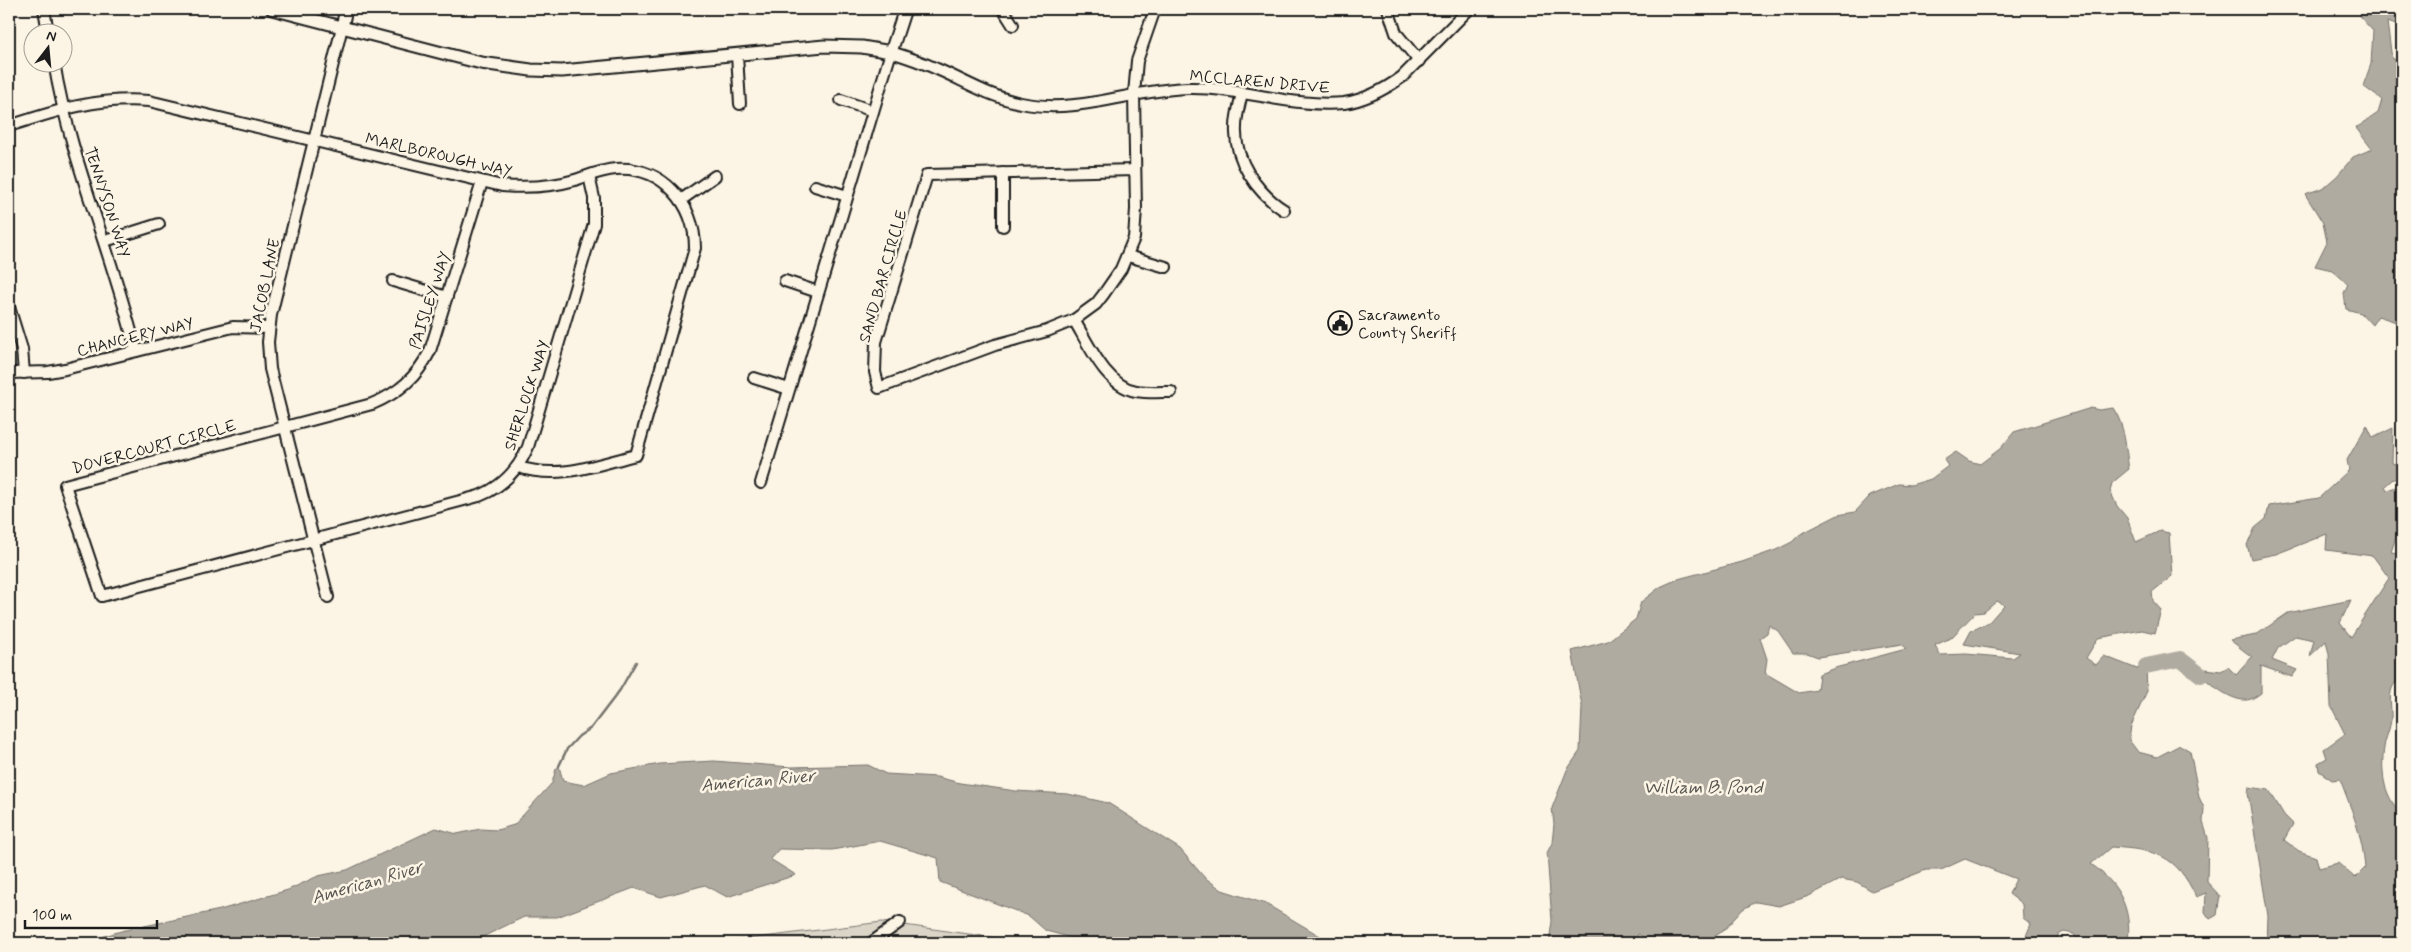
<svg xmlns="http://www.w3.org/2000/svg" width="2411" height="952" font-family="Mynerve,sans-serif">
	<rect width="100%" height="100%" fill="#fcf5e5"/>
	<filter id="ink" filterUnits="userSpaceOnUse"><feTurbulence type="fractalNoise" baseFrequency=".02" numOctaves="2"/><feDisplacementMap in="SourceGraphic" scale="10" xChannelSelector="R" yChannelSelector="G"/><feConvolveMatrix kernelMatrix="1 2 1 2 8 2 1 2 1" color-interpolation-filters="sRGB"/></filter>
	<g filter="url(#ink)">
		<path fill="#dbd5c8" stroke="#7c7872" d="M882,922L1034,943H716Z"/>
		<g fill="#b0aba1" stroke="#75726c" fill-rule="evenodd">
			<path d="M2363,9H2402V27L2387,22L2392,59L2398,60L2402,54V324L2378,316L2372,325L2361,313L2346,309L2344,293L2348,284L2332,270L2315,266L2327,242L2323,223L2305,194L2323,188L2337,176L2353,157L2372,149L2356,128L2378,113L2382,100L2363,86L2371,64L2373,31L2360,17Z"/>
			<path d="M2091,408L2099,410L2113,408C2126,427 2125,447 2129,469L2112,483L2110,491L2117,506L2127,518L2136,542L2160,531L2169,533L2172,576L2152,592L2153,601L2161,610L2155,633L2142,630L2098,638L2086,658L2096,665L2104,656L2137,669L2146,666L2147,691L2131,726L2129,740L2138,752L2157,757L2180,745L2190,751L2199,797L2204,808L2203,822L2208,838L2207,882L2220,896L2217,915L2210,919L2205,912L2206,893L2196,897C2176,854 2156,850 2111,847L2091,864C2119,884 2132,908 2128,943H2078L2074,934L2064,932L2058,935L2056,943H2023L2031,924L2023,918L2022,904L2009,894L2016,879L1965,859L1941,870H1926L1872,891L1857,882L1841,879L1809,896L1779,906L1756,902L1743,909L1723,931L1704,943H1652L1638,934L1636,943H1549L1552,921L1547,853L1552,843L1554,824L1552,808L1567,770L1580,751L1582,706L1572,651L1608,641L1636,619L1641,602L1660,587L1678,579L1742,562L1776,550L1792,542L1799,535L1838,515L1855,512L1870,496L1899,484L1911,485L1931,479L1948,466L1944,460L1956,452L1969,461L1980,464L2001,448L2014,432ZM1997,601L2004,605L1989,622L1971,631L1964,644L2020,653L2013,658L1966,654L1940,655L1935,645L1951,638L1975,613L1984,612ZM1769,625L1778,631L1793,653H1807L1818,657L1902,644L1906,649L1835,668L1819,674L1817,690L1799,693L1765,673L1767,659L1760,638L1767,633Z"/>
			<path d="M2367,425L2373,438L2393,428L2392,463L2402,466V478L2393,479L2385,486L2387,490L2402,485V529L2396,537L2391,552L2400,553L2402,551V682L2395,683C2387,693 2392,707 2391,720C2390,728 2387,735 2385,742C2380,768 2382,795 2402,814V943H2267L2268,916L2248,793L2249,787L2269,790L2284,815L2293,824L2284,840L2299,851L2316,857L2319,868L2338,863L2355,878L2365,868C2363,837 2351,808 2340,779L2332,780L2319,771L2318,763L2327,758L2324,749L2345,734L2331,706L2329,654L2326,641L2310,656L2314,640L2295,636L2278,648L2272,660L2297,670L2292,677L2261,666V693C2258,695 2254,698 2251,699C2236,705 2211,685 2201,675L2206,669L2221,671L2228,667L2236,675L2252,657L2230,640L2256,635L2288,613L2351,600L2340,623L2351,637L2389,578L2373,556L2326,550L2327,534L2276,554L2251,559L2247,545L2255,528L2266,519L2269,506L2319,498L2349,470L2347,460Z"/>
			<path d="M714,761L791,767L868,765L886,774L937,777L960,783L1016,791L1068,794L1108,803L1180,849L1204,877L1222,890L1266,904L1332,943H1091L1046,931L1029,916L940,882L938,858L880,841L832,850L779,849L770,859L796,875L727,897L705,885L661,897L634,888L557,917H524L472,942L463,943H82L121,931L220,910L288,890L318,876L347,870L436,828L457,834L480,829L497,830L514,825L552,783L556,769L559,766L563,781L584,785L611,773L660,764Z"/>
		</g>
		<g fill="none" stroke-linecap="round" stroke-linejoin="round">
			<path stroke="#75726c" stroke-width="2.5" d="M559,766L567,749L579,736L591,728L620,690L636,662"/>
			<path stroke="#b0aba1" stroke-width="16" d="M2146,666L2180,659L2201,675"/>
			<g stroke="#1c1c1c" stroke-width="14">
				<g id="minor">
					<path d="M44,9L48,32"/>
					<path d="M1003,9L1013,25"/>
					<path d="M1388,9L1396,33L1419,61"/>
					<path d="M737,55L740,104"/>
					<path d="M54,62C70,161 113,254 136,351"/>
					<path d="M1242,92C1240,104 1236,115 1236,127C1234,160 1257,193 1284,210"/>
					<path d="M841,100L873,111"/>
					<path d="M9,126C58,110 97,97 149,101L502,186C527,188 551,187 575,180C588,176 601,170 616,169C663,166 695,204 695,248L636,455C595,465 560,480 518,467"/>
					<path d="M1135,170L927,175L876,342L875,372L879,388L995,345L1047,331L1074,320L1096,304L1103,295L1121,269L1134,238L1136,209L1134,94L1137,61L1155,9"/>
					<path d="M482,182L430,351C417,377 399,393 372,404L65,485L102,596L479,496C502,487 518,470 528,447L594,224V198L589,176"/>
					<path d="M815,186L847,196"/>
					<path d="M681,200L715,176"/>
					<path d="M1003,226V173"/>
					<path d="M105,241L159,224"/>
					<path d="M1128,256L1166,267"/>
					<path d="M393,281L447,297"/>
					<path d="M785,281L818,292"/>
					<path d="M9,307L22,349L24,373"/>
					<path d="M1074,320C1088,343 1106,386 1136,391C1148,393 1160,392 1171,392"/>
					<path d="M9,373L48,372L65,369L233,327L269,328"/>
					<path d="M754,378L789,389"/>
					<path d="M761,483L891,52C907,57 922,62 937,69C965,81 990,97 1021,103C1079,115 1132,89 1189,88C1241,87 1292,108 1344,103C1365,100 1384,90 1402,77L1469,9"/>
					<path d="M328,597L270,369L268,342L271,315L342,27"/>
					<path d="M871,943L900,922"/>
				</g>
			</g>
			<g stroke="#1c1c1c" stroke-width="15">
				<g id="tertiary">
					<path d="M272,9L481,63L531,70L562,71L824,46L862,47L891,52L905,9"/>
					<path d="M342,27L346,9"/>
				</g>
			</g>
			<use href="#minor" stroke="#fcf5e5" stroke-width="10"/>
			<use href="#tertiary" stroke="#fcf5e5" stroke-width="11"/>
		</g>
	</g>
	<defs>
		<g id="civic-ring" transform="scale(1.25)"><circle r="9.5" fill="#fcf5e5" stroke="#1c1c1c" stroke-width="1.5"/><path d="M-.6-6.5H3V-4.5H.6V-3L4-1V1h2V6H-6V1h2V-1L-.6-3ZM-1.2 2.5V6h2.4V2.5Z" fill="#1c1c1c"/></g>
	</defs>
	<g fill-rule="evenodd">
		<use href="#civic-ring" x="1340" y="323"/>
	</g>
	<g text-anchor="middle" stroke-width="5" stroke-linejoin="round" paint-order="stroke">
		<g font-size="16" fill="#1c1c1c" stroke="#fcf5e5">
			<text transform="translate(1260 81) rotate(5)" y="6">MCCLAREN DRIVE</text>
			<text transform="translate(439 154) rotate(13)" y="6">MARLBOROUGH WAY</text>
			<text transform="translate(108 202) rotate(72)" y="6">TENNYSON WAY</text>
			<text transform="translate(882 276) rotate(-74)" y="6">SAND BAR CIRCLE</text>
			<text transform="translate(264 285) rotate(-78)" y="6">JACOB LANE</text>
			<text transform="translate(429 300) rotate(-72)" y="6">PAISLEY WAY</text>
			<text transform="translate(135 336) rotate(-14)" y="6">CHANCERY WAY</text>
			<text transform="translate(526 395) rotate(-72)" y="6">SHERLOCK WAY</text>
			<text transform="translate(154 446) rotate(-15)" y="6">DOVERCOURT CIRCLE</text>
		</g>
		<g font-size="16" fill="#1c1c1c" stroke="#fcf5e5" text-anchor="start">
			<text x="1358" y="320">Sacramento<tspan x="1358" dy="18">County Sheriff</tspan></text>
		</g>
		<g font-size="18" font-style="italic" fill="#575551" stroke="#fcf5e5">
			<text transform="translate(758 780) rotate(-5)" y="6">American River</text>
			<text x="1703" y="793">William B. Pond</text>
			<text transform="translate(367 882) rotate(-16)" y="6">American River</text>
		</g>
	</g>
	<rect width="2411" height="952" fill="none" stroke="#fcf5e5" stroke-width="30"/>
	<rect x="15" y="15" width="2381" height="922" fill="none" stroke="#1c1c1c" stroke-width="2" filter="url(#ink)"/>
	<g transform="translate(48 48) rotate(16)"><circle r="24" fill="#fcf5e5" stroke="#a29e95"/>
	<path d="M0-4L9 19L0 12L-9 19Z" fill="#1c1c1c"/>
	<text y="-8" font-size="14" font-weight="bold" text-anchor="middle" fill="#1c1c1c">N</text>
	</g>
	<path d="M25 920v8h132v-8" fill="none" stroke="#1c1c1c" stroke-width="2.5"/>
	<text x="32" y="920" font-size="15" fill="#1c1c1c" stroke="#fcf5e5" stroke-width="4" paint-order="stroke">100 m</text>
</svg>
